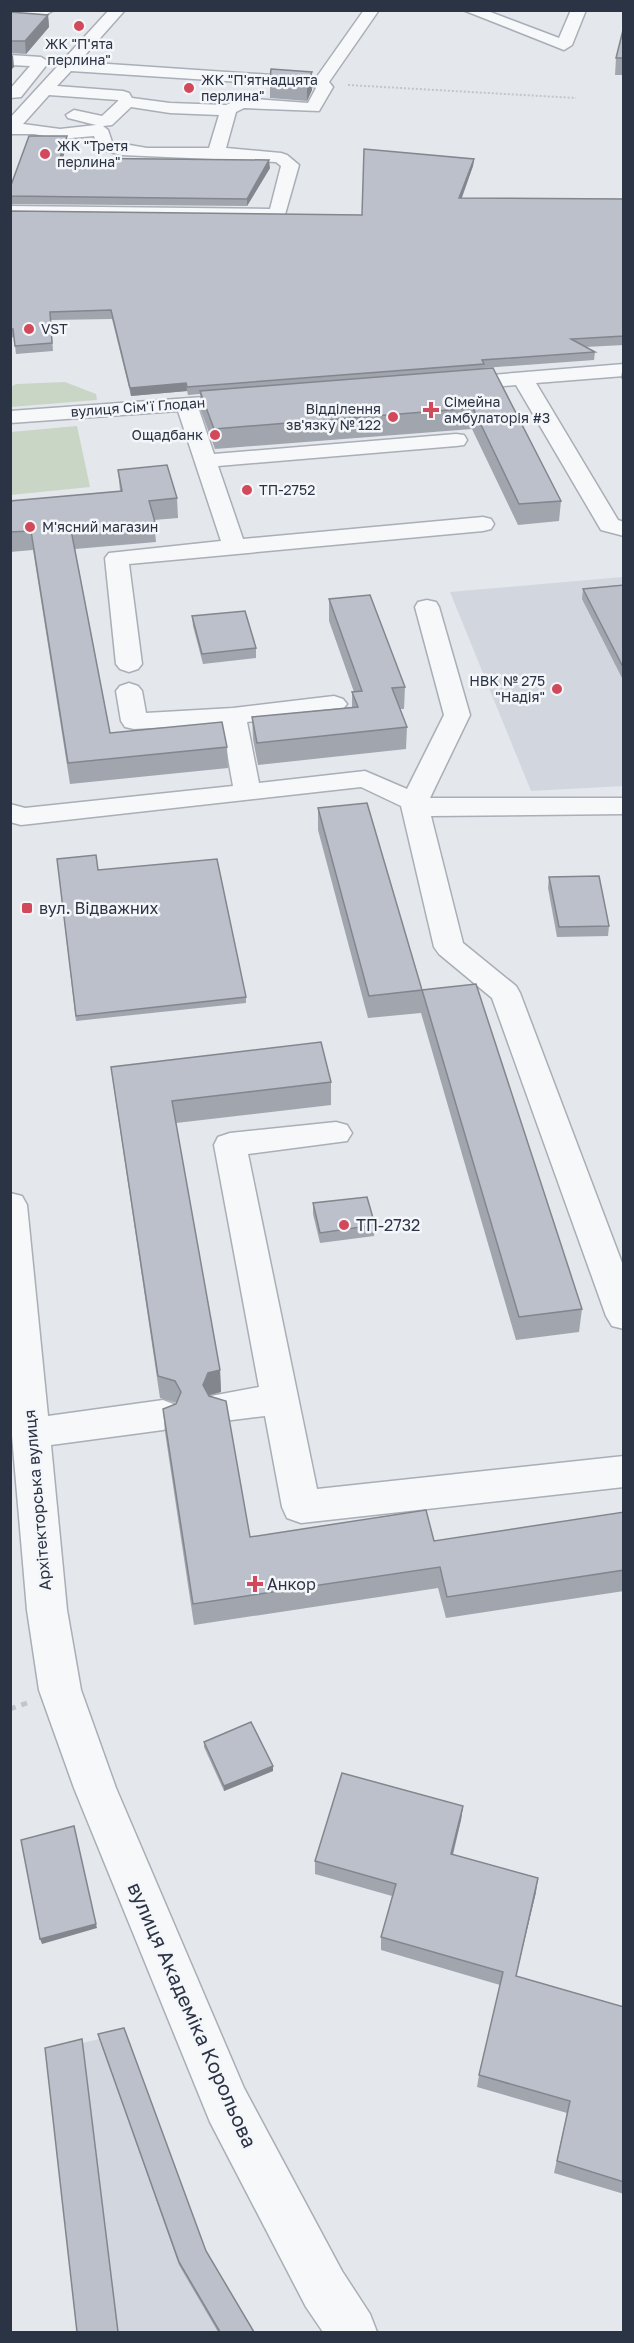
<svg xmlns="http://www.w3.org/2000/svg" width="634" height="2343" font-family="'Golos Text',sans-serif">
	<rect width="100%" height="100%" fill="#e4e7ec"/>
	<g fill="#d2d6de">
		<path d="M623,577V786L531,791L450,592Z"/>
		<path d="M99,2039L206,2254L252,2332H78L83,2043Z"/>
	</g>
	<g fill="#c9d6c5">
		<path d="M65,382L96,394L97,400L11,407V387L16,384Z"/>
		<path d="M77,426L90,487L11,495V432Z"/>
	</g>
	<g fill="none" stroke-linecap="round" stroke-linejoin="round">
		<g stroke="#a9aeb7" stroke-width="3">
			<g id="minor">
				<path d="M10,10H54L47,14L10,18Z"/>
				<path d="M109,10H125L79,62L316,78L364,10H379L329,82L333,87L319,111L244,108L236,112L226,148L281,153L287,155L299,165L284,218L10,216V206L270,209L281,166L276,162L122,155L99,149L94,136L60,139L34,134H10V118ZM71,71L316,87V88L308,103L241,98L226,105L170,103L132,98L129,93L123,91L57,86ZM49,95L118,100V101L102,116L74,110L66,115L68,118L96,125L60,129L23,124ZM131,107L170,113L219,115L209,148H147L112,142L108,130L103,126L112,125Z"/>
				<path d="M463,10H485L559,38L571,10H586L572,45L564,50Z"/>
				<path d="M10,55L41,57L49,62L21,97L10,98V89L30,66L10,65Z"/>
				<path d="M624,364V376L536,383L618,520L624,522V536L601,530L516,385L455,390L448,388L445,384L448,380L455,378Z"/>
				<path d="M245,394L252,396L255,400L252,404L199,410L214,454L456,434L464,435L467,440L464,445L456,446L218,466L243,539L483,517L491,519L494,524L491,529L483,531L129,564L142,664L138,669L129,672L120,669L116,664L105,558L109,553L221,541L178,411L10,423V411Z"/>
				<path d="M427,600L436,602L439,607L470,715L430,798H624V814L431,816L463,943L516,986L520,993L624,1268V1329L612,1326L606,1316L492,998L439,954L434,947L401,806L361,787L21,825L10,822V804L25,808L233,786L222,724L134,729L125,727L121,721L116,691L120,686L129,683L138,686L142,691L146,713L233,708L334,696L343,699L347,704L343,709L334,712L247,722L259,783L365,771L407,789L444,715L415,607L418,602Z"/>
				<path d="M336,1122L347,1125L352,1133L347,1141L248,1154L317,1489L624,1456V1487L301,1523L287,1518L282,1507L265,1416L224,1421L211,1416L206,1406L211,1396L259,1387L214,1145L218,1137L230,1133Z"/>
				<path d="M10,1193L22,1196L27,1205L48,1416L163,1400L176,1405L181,1415L176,1425L163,1430L51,1445L67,1610L81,1690L116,1788L244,2088L342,2271L370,2314L377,2332H323L306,2307L210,2122L74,1788L39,1690L27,1610L10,1412Z"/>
			</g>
		</g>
		<path stroke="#c2c5cb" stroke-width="2" stroke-dasharray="2 2" stroke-linecap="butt" d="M348,85L576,98"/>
		<path stroke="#c2c5cb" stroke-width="5" stroke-dasharray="6 6" stroke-linecap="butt" d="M10,1709L27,1703"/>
		<use href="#minor" fill="#f7f8fa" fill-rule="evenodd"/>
	</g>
	<g fill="#a1a5ae">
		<path d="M10,12L48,15L49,27L26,54L10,53Z"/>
		<path d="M624,26V75H615L616,58Z"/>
		<path d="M312,72V90L307,101L270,98V80Z"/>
		<path d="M67,136V143L63,158L270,168L247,206L10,204V188Z"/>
		<path d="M474,159L473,166L461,198L624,199V345L585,347L595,352L594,360L484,368V369L561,501L559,521L518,525L472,429L215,449L201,411L200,394L188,395L187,391L131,396L112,319L51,320L53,351L16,354L14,337L10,338V211L362,215Z"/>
		<path d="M624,359V382L621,378Z"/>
		<path d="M118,470L177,498L178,518L154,520L156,542L75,549L110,733L227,747L228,768L70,784L33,550L10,552V501L120,491Z"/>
		<path d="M624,585V682L582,599L583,589Z"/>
		<path d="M329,599L405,687L404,709H400L407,727L406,749L258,765L253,739L252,717L352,707V692H354L329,621Z"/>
		<path d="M192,616L256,648V658L203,664L193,626Z"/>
		<path d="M318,808L422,990L582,1309L579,1332L516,1340L421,1013L368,1018L318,830Z"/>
		<path d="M57,859L98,870L246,997V1003L76,1021Z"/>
		<path d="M549,877L609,926L608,936L557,937L548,888Z"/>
		<path d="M111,1067L331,1082V1105L176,1123L220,1370L221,1392L209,1396L250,1537L434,1541L624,1512V1591L446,1618L438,1588L194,1625L165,1432L163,1409L177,1403L160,1398L114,1089Z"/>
		<path d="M313,1203L375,1225L374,1236L320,1243L313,1214Z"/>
		<path d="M204,1742L273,1766V1771L224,1791L204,1747Z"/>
		<path d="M463,1806L461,1820L453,1855L536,1892L516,1976L624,2007V2194L554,2173L567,2113L477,2087L479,2075L500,1985L381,1950V1937L392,1896L315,1874V1861Z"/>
		<path d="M98,2034L206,2251L254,2332H218L179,2265Z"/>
	</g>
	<g fill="#83868d">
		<path d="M48,15L49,27L26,54L25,41Z"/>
		<path d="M13,55L14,67L10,71V57Z"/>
		<path d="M312,72V90L307,101V83Z"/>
		<path d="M67,136V143L61,165L60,158Z"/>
		<path d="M474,159L473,166L459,206V198Z"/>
		<path d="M269,160L270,168L247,206V199Z"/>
		<path d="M186,383L187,391L131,396L130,388Z"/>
		<path d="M220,1370L221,1392L209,1395L204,1407L203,1385L208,1373Z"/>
		<path d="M273,1766V1771L224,1791V1786Z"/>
		<path d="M463,1806L461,1820L449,1868L451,1854Z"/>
		<path d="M538,1878L536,1892L513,1988L516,1976Z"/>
		<path d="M96,1924L97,1928L42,1944L40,1939Z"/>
	</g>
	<g fill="#bbc0ca" stroke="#83868d" stroke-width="1.5">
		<path d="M10,12L48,15L25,41H10Z"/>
		<path d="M624,26V58H616Z"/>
		<path d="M271,69L312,72L307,83L270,80Z"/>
		<path d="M29,136H67L60,158L269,160L247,199L10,196V188Z"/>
		<path d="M364,149L474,159L459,198L624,199V336L571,339L595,352L482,360L484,364L187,387L186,383L130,388L111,310L50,312L52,343L15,346L13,329H10V211L362,215Z"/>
		<path d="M493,368L561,501L519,504L473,408L214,429L200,391Z"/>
		<path d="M167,465L177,498L149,501L155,522L71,530L110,733L222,722L227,747L68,763L31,531L10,532V501L122,491L118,470Z"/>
		<path d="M624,585V669L583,589Z"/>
		<path d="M370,595L405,687L392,688L407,727L257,743L252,717L358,707L352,692L362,691L329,599Z"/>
		<path d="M245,611L256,648L202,654L192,616Z"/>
		<path d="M367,803L422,990L369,996L318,808Z"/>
		<path d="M96,855L98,870L217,859L246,997L76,1016L57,859Z"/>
		<path d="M599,876L609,926L559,927L549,877Z"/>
		<path d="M476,984L582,1309L519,1317L422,990Z"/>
		<path d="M321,1042L331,1082L172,1101L220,1370L208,1373L203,1385L209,1396L226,1401L250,1537L426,1510L434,1541L624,1512V1570L447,1597L440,1567L193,1604L163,1409L176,1404L181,1392L175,1381L158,1376L111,1067Z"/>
		<path d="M367,1197L375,1225L320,1233L313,1203Z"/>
		<path d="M251,1722L273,1766L224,1786L204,1742Z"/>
		<path d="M342,1773L463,1806L451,1854L538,1878L516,1976L624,2007V2182L557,2161L570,2101L479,2075L503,1972L381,1937L396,1884L315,1861Z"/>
		<path d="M74,1826L96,1924L40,1939L21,1840Z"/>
		<path d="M124,2028L206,2251L254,2332H220L179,2262L98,2034Z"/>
		<path d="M82,2039L118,2332H77L45,2048Z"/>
	</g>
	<g fill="#d1495b" stroke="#f4f6f9" stroke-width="2">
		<circle cx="79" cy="26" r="6"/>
		<circle cx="189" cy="88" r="6"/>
		<circle cx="45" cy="154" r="6"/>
		<circle cx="29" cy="329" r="6"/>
		<path d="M428 401h6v6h6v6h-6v6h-6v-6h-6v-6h6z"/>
		<circle cx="393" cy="417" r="6"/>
		<circle cx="215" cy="435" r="6"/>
		<circle cx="247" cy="490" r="6"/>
		<circle cx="30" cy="527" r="6"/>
		<circle cx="557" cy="689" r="6"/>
		<rect x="21" y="902" width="12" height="12" rx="3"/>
		<circle cx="344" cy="1225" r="6"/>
		<path d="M252 1575h6v6h6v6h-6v6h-6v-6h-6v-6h6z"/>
	</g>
	<g text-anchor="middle" stroke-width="5" stroke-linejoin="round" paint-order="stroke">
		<g font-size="14" fill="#2b3445" stroke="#f4f6f9" text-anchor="start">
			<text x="79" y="49" text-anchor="middle">ЖК "П'ята<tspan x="79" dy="16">перлина"</tspan></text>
			<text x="201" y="85">ЖК "П'ятнадцята<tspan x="201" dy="16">перлина"</tspan></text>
			<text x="57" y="151">ЖК "Третя<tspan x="57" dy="16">перлина"</tspan></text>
			<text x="41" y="334">VST</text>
			<text x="444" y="407">Сімейна<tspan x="444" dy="16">амбулаторія #3</tspan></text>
			<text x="381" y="414" text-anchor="end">Відділення<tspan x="381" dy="16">зв'язку № 122</tspan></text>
			<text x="203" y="440" text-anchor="end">Ощадбанк</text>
			<text x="259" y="495">ТП-2752</text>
			<text x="42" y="532">М'ясний магазин</text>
			<text x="545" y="686" text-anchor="end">НВК № 275<tspan x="545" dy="16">"Надія"</tspan></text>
		</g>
		<g font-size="14" fill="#2b3445" stroke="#f4f6f9">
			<text transform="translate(138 407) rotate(-4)" y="5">вулиця Сім'ї Глодан</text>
		</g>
		<g font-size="16" fill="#2b3445" stroke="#f4f6f9" text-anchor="start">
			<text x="39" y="914">вул. Відважних</text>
			<text x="356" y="1231">ТП-2732</text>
			<text x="267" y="1590">Анкор</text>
		</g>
		<g font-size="16" fill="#2b3445" stroke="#f4f6f9">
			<text transform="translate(37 1500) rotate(-95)" y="6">Архітекторська вулиця</text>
		</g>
		<g font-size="20" fill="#2b3445" stroke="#f4f6f9">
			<text transform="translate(192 2015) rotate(66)" y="7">вулиця Академіка Корольова</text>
		</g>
	</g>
	<rect width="634" height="2343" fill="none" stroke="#2b3445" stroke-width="24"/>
</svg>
